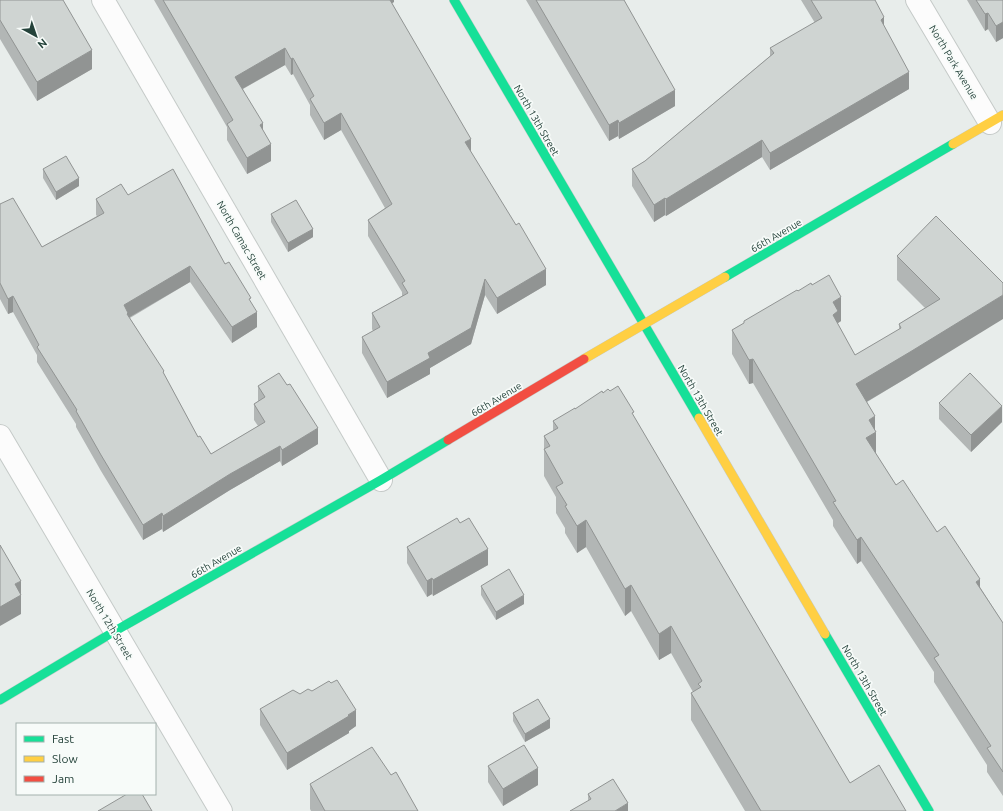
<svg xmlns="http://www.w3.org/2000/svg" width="1003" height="811" font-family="Ubuntu,sans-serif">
	<rect width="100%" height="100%" fill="#e8edeb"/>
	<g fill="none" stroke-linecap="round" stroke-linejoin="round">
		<g stroke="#c5cac8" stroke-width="24">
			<g id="street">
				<path d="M103,0L381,480"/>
				<path d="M917,0L990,123"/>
				<path d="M0,436L221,811"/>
			</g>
		</g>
		<g stroke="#c3cbc8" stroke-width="10">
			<g id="fast">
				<path d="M454,0L699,418"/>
				<path d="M725,277L953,144"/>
				<path d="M825,634L929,811"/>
				<path d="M0,700L115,631L381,480L448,440"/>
			</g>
		</g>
		<g stroke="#c3cbc8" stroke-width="10">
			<g id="slow">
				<path d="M953,144L1003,115"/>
				<path d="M584,359L725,277"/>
				<path d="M699,418L825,634"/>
			</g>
		</g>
		<g stroke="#c3cbc8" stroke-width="10">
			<path id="jam" d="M448,440L584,359"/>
		</g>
		<use href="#street" stroke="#fcfcfc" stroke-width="22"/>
		<use href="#fast" stroke="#16e098" stroke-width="9"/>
		<use href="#slow" stroke="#ffcf43" stroke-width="9"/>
		<use href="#jam" stroke="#f24e42" stroke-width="9"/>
	</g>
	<g fill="#b2b6b5">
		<path d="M0,0L92,69L37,101L0,39Z"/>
		<path d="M154,0H394V2L392,3L471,152L546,285L497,314L485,295L471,344L430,368V374L387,398L362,353V337L373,331L372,329V313L402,296V292L368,236V220L385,208L341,130L324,140L310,115V105L293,74L291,75L285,65L243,89L263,131L271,161L247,174L227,140V127Z"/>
		<path d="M526,0H624L675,106L619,139L618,136L609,141Z"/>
		<path d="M801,0H875L884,27L909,89L770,170L762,157L666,216L665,215L654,222L632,186V169L645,161L770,56V48L815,23Z"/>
		<path d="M967,0H1003V38L996,42L988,29L985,31Z"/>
		<path d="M43,169L79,186L56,200L43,178Z"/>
		<path d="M128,195L225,264L251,303L257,327L232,343L190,282L130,318L164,374L198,437L211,454L258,426L254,420V404L258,401V386L318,444L282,466L280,461L230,490L163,532L162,529L143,540L101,471L76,427V424L37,362V355L13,312L8,314L0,299V204L42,247L97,216L96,215V199Z"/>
		<path d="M271,214L313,237L288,252L271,222Z"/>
		<path d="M897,256L1003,283L910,376L867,402L875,431L876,454L896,485L937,532L980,587L1003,623V796L987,772V765L934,682V672L861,561L857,564L833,526V520L753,383L749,384L732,354V330L744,323V321L798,291L812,285L841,321L838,323V325L855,355L899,330V324L925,308L897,280Z"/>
		<path d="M610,391L634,417L850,783L906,811H745L691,720V693L693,692L671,653L659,660L631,611L625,616L586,547L577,553L565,533V528L556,513V497L544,476V436L553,431V421L575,409L603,393Z"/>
		<path d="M939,403L1002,422L971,452L939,419Z"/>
		<path d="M460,523L488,565L433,596L432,594L427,597L407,563V547Z"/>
		<path d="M481,586L524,604L496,620L481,595Z"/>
		<path d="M300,694L356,726L349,731V733L287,770L260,725V709Z"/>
		<path d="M513,713L550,728L525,742L513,721Z"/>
		<path d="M488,766L538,785L503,806L488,782Z"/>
		<path d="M391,775L418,811H311L310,809V784Z"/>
		<path d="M588,794L628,811L588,801Z"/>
	</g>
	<g fill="#919493">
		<path d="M385,0H394V2L385,7Z"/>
		<path d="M988,13V29L985,31V14Z"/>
		<path d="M884,17V34L881,20Z"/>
		<path d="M1003,22V38L996,42V26Z"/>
		<path d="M285,48V65L235,93V77Z"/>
		<path d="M92,50V69L37,101V82Z"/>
		<path d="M293,58V74L291,75V59Z"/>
		<path d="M909,72V89L770,170V153Z"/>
		<path d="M675,90V106L619,139V123Z"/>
		<path d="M341,113V130L324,140V123Z"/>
		<path d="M618,120V136L609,141V125Z"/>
		<path d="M263,123V139L260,125Z"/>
		<path d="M471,139V155L465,142Z"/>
		<path d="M762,140V157L666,216V199Z"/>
		<path d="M271,144V161L247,174V158Z"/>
		<path d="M79,178V186L56,200V192Z"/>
		<path d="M665,198V215L654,222V205Z"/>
		<path d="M313,229V237L288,252V243Z"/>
		<path d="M190,266V282L128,318L124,305Z"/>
		<path d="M546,269V285L497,314V298Z"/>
		<path d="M485,279V295L471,344L430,368V374L387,398V382L428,353Z"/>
		<path d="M1003,295V319L910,376L856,408V384Z"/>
		<path d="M13,296V312L8,314V299Z"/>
		<path d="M841,297V321L838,323V336L833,339V302Z"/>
		<path d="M257,312V327L232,343V327Z"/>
		<path d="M753,359V383L749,384V360Z"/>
		<path d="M1002,406V422L971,452V435Z"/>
		<path d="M875,416V433L876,432V456L866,438L869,420Z"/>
		<path d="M318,428V444L282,466V450Z"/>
		<path d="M280,446V461L230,490L163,532V516L230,474Z"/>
		<path d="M162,513V529L143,540V525Z"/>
		<path d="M586,520V547L577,553V526Z"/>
		<path d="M861,537V561L857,564V540Z"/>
		<path d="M488,549V565L433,596V580Z"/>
		<path d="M432,578V594L427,597V581Z"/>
		<path d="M980,579V604L976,582Z"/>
		<path d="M21,581V614L0,626V607L15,584Z"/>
		<path d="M631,585V611L625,616V589Z"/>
		<path d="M524,595V604L496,620V612Z"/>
		<path d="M671,626V653L659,660V634Z"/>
		<path d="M356,710V726L349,731V733L287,770V753Z"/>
		<path d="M550,719V728L525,742V734Z"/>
		<path d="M538,768V785L503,806V789Z"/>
		<path d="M628,803V811H615Z"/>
	</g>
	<g fill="#cfd4d2" stroke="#919493">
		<path d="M0,0H63L92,50L37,82L0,20Z"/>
		<path d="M163,0H390L471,139L465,142L516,225L519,223L546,269L497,298L485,279L471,328L428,353L430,358L387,382L362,337L380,327L372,313L408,293L402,283L405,281L368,220L392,204L341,113L324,123L310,99L314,96L293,58L291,59L285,48L235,77L263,123L260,125L271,144L247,158L227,124L233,120Z"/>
		<path d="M536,0H624L675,90L619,123L618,120L609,125Z"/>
		<path d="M811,0H875L884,17L881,20L909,72L770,153L762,140L666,199L665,198L654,205L632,169L645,161L774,53L770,48L822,18Z"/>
		<path d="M976,0H1003V22L996,26L988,13L985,14Z"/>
		<path d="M66,156L79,178L56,192L43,169Z"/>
		<path d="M173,169L225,264L229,262L251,298L249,299L257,312L232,327L190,266L124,305L128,313L127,314L164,371L163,372L198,437L200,436L211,454L265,422L254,404L265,397L258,386L279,373L287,385L290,384L318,428L282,450L280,446L230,474L163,516L162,513L143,525L101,455L76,411L77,410L37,347L39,345L13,296L8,299L0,283V204L13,198L42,247L104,213L96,199L121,184L128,195Z"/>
		<path d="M296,200L313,229L288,243L271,214Z"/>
		<path d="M936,216L1003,283V295L910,352L856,384L875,416L869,420L876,432L866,438L896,485L903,480L937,532L945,526L980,579L976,582L1003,623V772L987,748L991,746L934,658L939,655L861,537L857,540L833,502L836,501L753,359L749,360L732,330L744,323V321L797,290L798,291L811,283L812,285L829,275L841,297L833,302L838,311L833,315L855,355L901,328L899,324L940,299L897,256Z"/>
		<path d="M970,373L1002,406L971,435L939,403Z"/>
		<path d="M618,386L634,412L632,413L850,783L879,765L906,811H761L691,693L701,687L698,684L702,681L671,626L659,634L631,585L625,589L586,520L577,526L565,506L567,505L556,487L563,483L544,449L550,446L544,436L558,428L553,421L575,408V409L602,391L603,393L608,389L610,391Z"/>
		<path d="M457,518L460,523L469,518L488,549L433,580L432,578L427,581L407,547Z"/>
		<path d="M0,545L21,581L15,584L21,595L0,607Z"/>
		<path d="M509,569L524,595L496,612L481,586Z"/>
		<path d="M337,680L356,710L348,715L349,716L287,753L260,709L293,690L300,694L308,689L312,691L329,681L331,683Z"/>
		<path d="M538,699L550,719L525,734L513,713Z"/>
		<path d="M524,745L538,768L503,789L488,766Z"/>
		<path d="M372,747L391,775L396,772L418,811H325L310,784Z"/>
		<path d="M613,779L628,803L615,811H570L591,799L588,794Z"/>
		<path d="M127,794H142L152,811H98Z"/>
	</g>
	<g text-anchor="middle" stroke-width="3.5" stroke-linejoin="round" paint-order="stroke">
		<g font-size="10" fill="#24423a" stroke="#f7fbf9">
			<text transform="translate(954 62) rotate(59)" y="4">North Park Avenue</text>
			<text transform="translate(537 120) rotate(60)" y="4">North 13th Street</text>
			<text transform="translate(776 235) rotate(-30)" y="4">66th Avenue</text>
			<text transform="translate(242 240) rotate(60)" y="4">North Camac Street</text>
			<text transform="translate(496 399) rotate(-31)" y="4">66th Avenue</text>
			<text transform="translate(701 400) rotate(60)" y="4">North 13th Street</text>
			<text transform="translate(216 561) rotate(-30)" y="4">66th Avenue</text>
			<text transform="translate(110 624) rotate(59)" y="4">North 12th Street</text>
			<text transform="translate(865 680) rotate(60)" y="4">North 13th Street</text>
		</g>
	</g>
	<rect x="16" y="723" width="140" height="72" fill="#f7fbf9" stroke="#a3b1ad"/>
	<rect x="24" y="736" width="20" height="6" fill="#16e098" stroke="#a3b1ad"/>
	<text x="52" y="743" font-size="12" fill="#24423a">Fast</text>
	<rect x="24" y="756" width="20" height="6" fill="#ffcf43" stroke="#a3b1ad"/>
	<text x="52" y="763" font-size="12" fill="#24423a">Slow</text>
	<rect x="24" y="776" width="20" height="6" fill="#f24e42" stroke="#a3b1ad"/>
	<text x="52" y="783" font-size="12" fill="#24423a">Jam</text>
	<g transform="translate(36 36) rotate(140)" stroke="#f7fbf9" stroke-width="3" paint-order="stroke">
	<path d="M0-3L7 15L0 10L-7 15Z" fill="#24423a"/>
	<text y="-6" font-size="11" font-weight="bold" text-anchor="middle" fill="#24423a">N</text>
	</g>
</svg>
